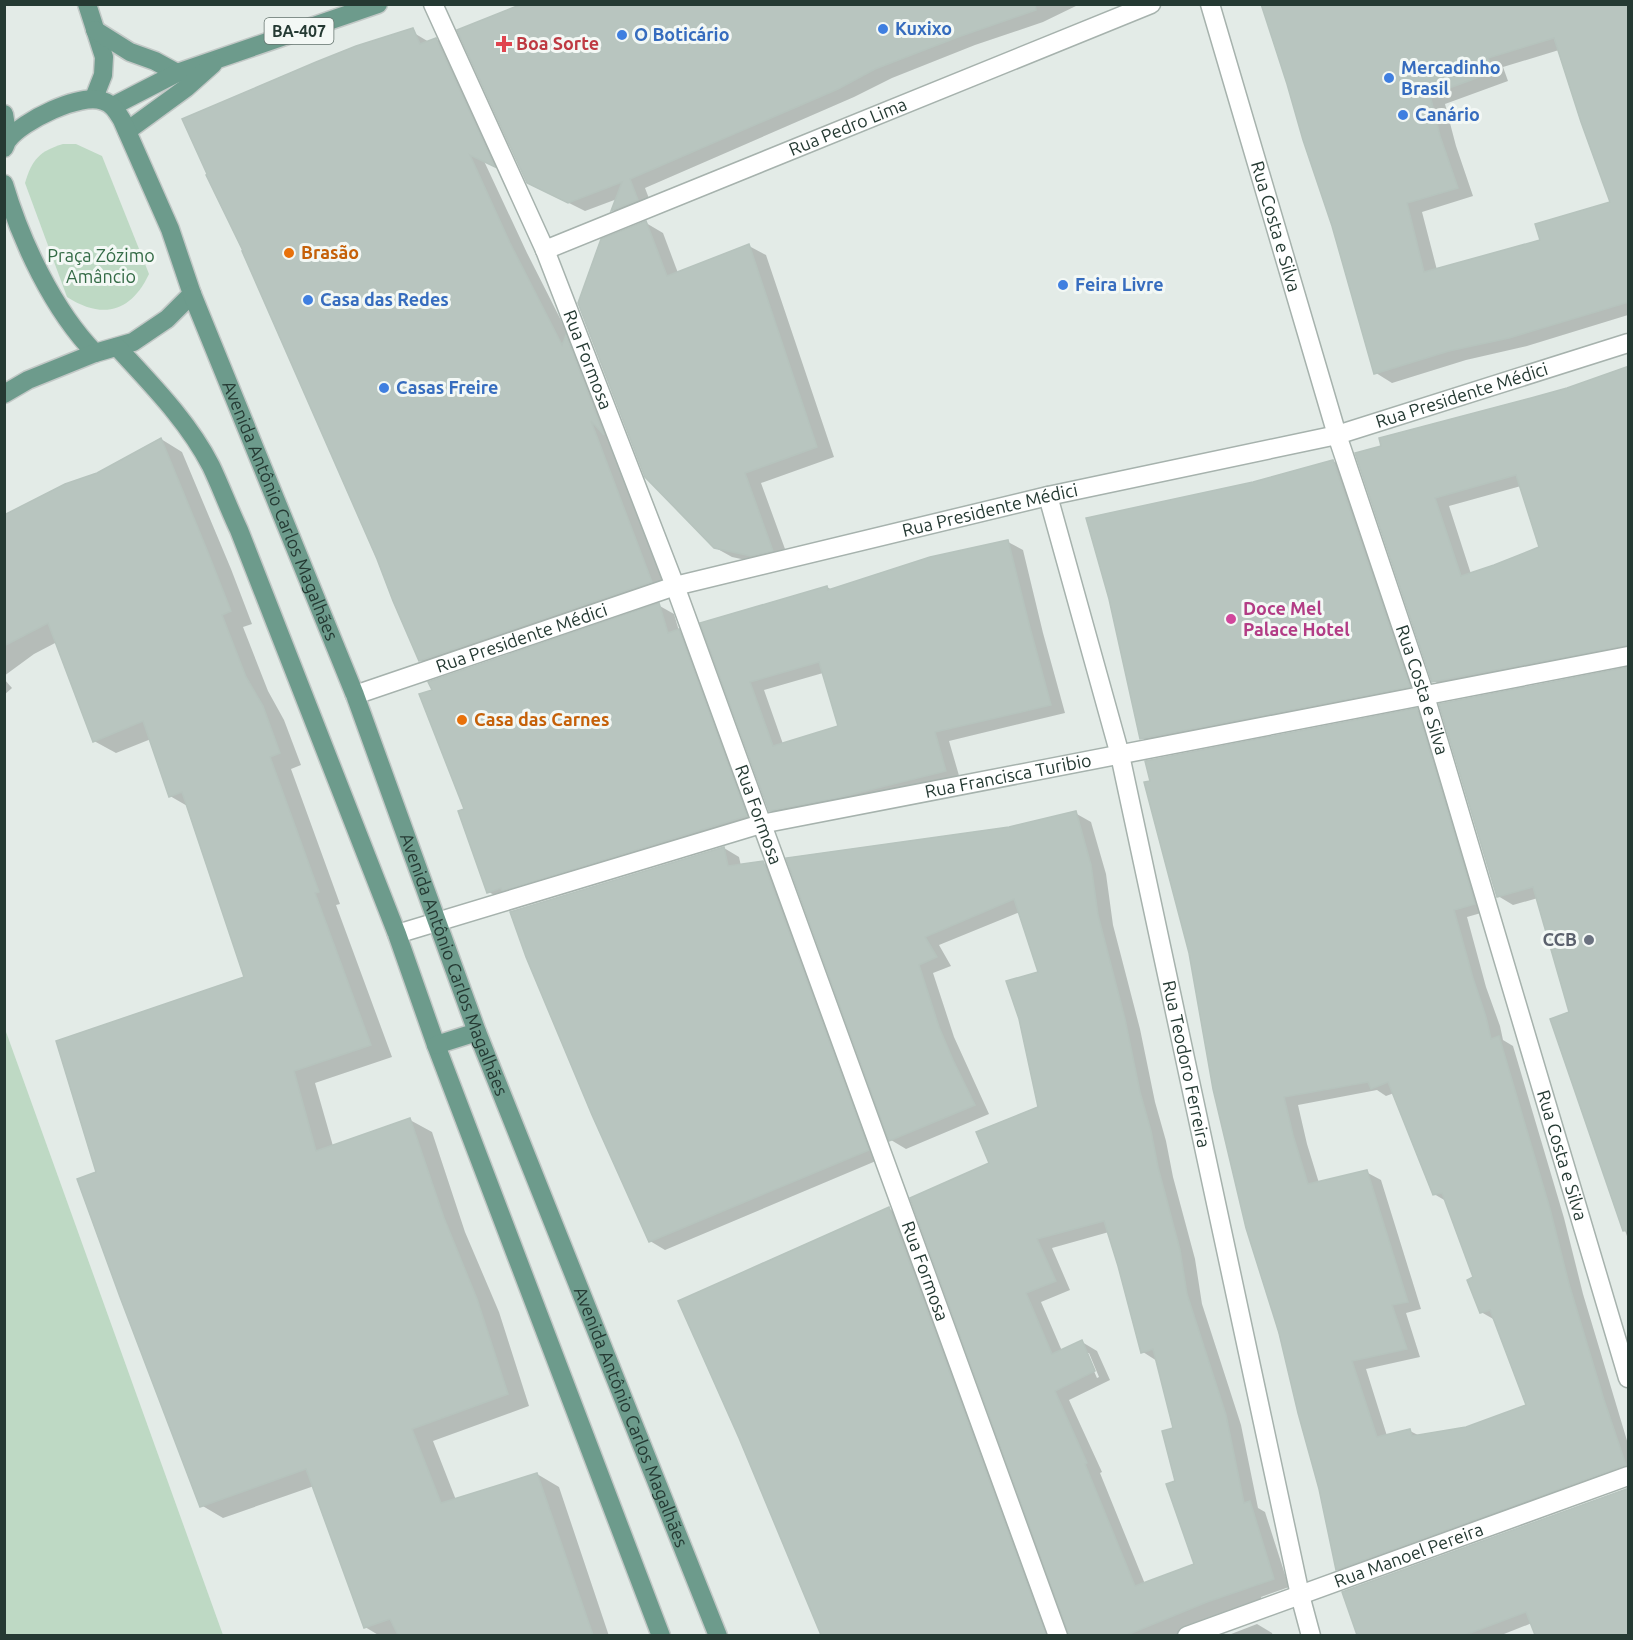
<svg xmlns="http://www.w3.org/2000/svg" width="1633" height="1640" font-family="Ubuntu,sans-serif">
	<rect width="100%" height="100%" fill="#e3ebe7"/>
	<g fill="#bed9c4">
		<path d="M63,144H76L102,156L149,274C131,312 103,320 67,297L25,183C32,159 40,151 63,144Z"/>
		<path d="M5,1029L223,1635H5Z"/>
	</g>
	<g fill="#0003" fill-rule="evenodd">
		<path d="M526,4H1080L1043,22L975,45L892,78L854,97L645,188L653,209L629,219L613,210L617,199L585,211L545,191Z"/>
		<path d="M1628,4V315L1527,346L1466,360L1392,383L1376,373L1334,225L1288,84ZM1559,50L1612,203L1542,241L1437,270L1422,212L1473,196L1456,146L1445,104L1508,81L1503,67Z"/>
		<path d="M414,33L429,42L436,39L452,49L509,174L484,161L527,253L571,340L668,591L437,670L420,660Z"/>
		<path d="M646,223L663,233L678,273L749,246L766,255L834,457L761,483L789,560L769,565L732,557L714,547Z"/>
		<path d="M1628,371V655L1448,690L1434,681L1357,454ZM1521,486L1541,548L1471,574L1449,506Z"/>
		<path d="M161,439L182,452L231,569L252,624L243,627L268,691L284,720L301,765L291,769L340,904L336,905L392,1057L315,1083L333,1146L410,1120L432,1132L465,1232L499,1312L529,1406L433,1441L456,1500L537,1474L559,1487L609,1636H504L503,1634L499,1636H380L365,1627L314,1486L223,1518L201,1505L98,1173L246,978L189,807L170,796L151,739L116,753L94,741L57,642L34,654L4,676V516L98,474Z"/>
		<path d="M1333,461L1354,473L1430,698L1163,750L1142,738L1110,599L1253,483Z"/>
		<path d="M1008,542L1023,550L1043,633L1065,713L949,741L960,779L785,819L770,810L702,624L827,587L832,590ZM823,673L840,727L783,744L764,690Z"/>
		<path d="M658,605L674,614L679,631L694,640L762,825L504,901L489,892L466,810Z"/>
		<path d="M1628,669V1239L1552,1020L1571,1013L1538,898L1513,905L1498,896Z"/>
		<path d="M4,679L12,688L4,695Z"/>
		<path d="M1417,710L1431,718L1488,911L1467,917L1486,987L1500,1026L1503,1040L1513,1046L1564,1218L1583,1294L1628,1444V1476L1351,1577L1337,1569L1320,1489L1214,1089ZM1377,1090L1386,1096L1394,1093L1434,1194L1446,1201L1475,1278L1481,1312L1495,1320L1528,1406L1466,1428L1420,1436L1410,1431L1387,1436L1366,1369L1420,1357L1406,1313L1421,1309L1381,1180L1366,1172L1319,1183L1307,1144L1298,1105Z"/>
		<path d="M1075,813L1091,822L1106,874L1113,925L1140,1029L1155,1102L1166,1141L1173,1177L1195,1259L1202,1304L1241,1425L1258,1508L1265,1512L1289,1587L1261,1597L1265,1610L1196,1636H1070L991,1163L1040,1108V973L1020,912L939,945L951,966L933,973L954,1037L989,1114L906,1149L891,1140L788,859L1010,829ZM1109,1232L1143,1352L1157,1361L1175,1429L1177,1482L1196,1565L1145,1584L1100,1473L1102,1472L1069,1400L1110,1380L1097,1351L1082,1342L1062,1351L1041,1302L1070,1290L1052,1248ZM1086,1353H1089L1099,1377L1097,1378Z"/>
		<path d="M724,848L739,857L741,866L763,863L779,872L883,1158L665,1250L650,1241Z"/>
		<path d="M889,1209L905,1217L1057,1636H823L796,1569Z"/>
		<path d="M1628,1489V1636H1537L1532,1623L1499,1636H1359L1343,1593Z"/>
		<path d="M1257,1624L1272,1633L1273,1636H1226Z"/>
	</g>
	<g fill="#b8c5bf" stroke="#b6c3bd" stroke-width="1.5" fill-rule="evenodd">
		<path d="M522,4H1035L1036,10L958,37L875,69L838,89L630,179L638,200L611,211L622,182L568,203L527,183L457,30Z"/>
		<path d="M1261,4H1629V302L1509,338L1449,351L1374,374L1332,226L1303,140L1287,84ZM1554,38L1581,122L1610,202L1535,224L1540,240L1424,272L1407,203L1458,188L1440,136L1430,95L1493,72L1488,58Z"/>
		<path d="M413,28L420,44L436,38L495,167L470,155L510,243L562,345L566,335L604,435L591,421L652,582L419,661L393,601L377,559L242,251H243L206,175L207,174L182,119L316,62L356,46Z"/>
		<path d="M646,221L667,276L749,244L817,447L745,473L773,551L751,556L714,548L645,477L578,303L601,239Z"/>
		<path d="M1629,366V645L1432,682L1355,453L1381,446L1379,438L1531,398L1567,388ZM1516,475L1539,547L1494,565L1461,576L1435,498Z"/>
		<path d="M161,438L209,555L231,611L222,615L246,677L263,706L280,753L270,757L319,892L315,893L371,1045L294,1071L316,1151L410,1118L444,1218L477,1299L508,1394L412,1429L441,1503L537,1473L593,1635H398L390,1619L364,1628L306,1469L200,1507L120,1297L77,1179L96,1172L56,1041L244,977L182,792L169,797L143,721L93,742L48,623L4,646V515L65,484L97,473Z"/>
		<path d="M1333,460L1410,687L1140,739L1109,599L1086,518L1253,482Z"/>
		<path d="M1008,540L1029,624L1051,705L935,732L946,771L837,798L769,811L700,623L827,586L828,590L930,557ZM819,662L838,726L773,746L750,682Z"/>
		<path d="M659,603L668,633L679,629L747,816L502,891L501,888L487,893L458,811L464,809L419,694L432,690L428,682Z"/>
		<path d="M1629,667V1230L1623,1231L1550,1019L1569,1012L1533,887L1497,897L1439,704Z"/>
		<path d="M1417,708L1475,904L1454,910L1473,978L1486,1017L1491,1039L1499,1036L1550,1209L1569,1284L1604,1400L1626,1465L1336,1570L1319,1489L1298,1413L1279,1333L1246,1228L1213,1089L1189,953L1144,782L1150,781L1145,761ZM1368,1082L1371,1089L1388,1082L1433,1195L1442,1193L1473,1277L1467,1280L1480,1313L1490,1310L1526,1405L1466,1427L1412,1436L1410,1429L1377,1437L1352,1361L1407,1349L1392,1305L1408,1302L1367,1170L1308,1184L1293,1135L1284,1097Z"/>
		<path d="M1076,811L1091,865L1098,915L1125,1019L1140,1092L1151,1131L1158,1167L1180,1250L1187,1294L1226,1415L1244,1503L1250,1501L1274,1579L1207,1602L1127,1635H1069L910,1198L989,1163L976,1132L1038,1107L1019,1019L1006,981L1038,972L1014,899L925,937L937,957L919,965L939,1027L953,1060L975,1105L889,1141L786,858L1009,827ZM1104,1221L1118,1266L1141,1353L1153,1349L1173,1428L1162,1431L1175,1481L1166,1484L1194,1564L1135,1586L1085,1464L1087,1463L1055,1391L1095,1371L1082,1340L1052,1354L1026,1293L1056,1281L1037,1239Z"/>
		<path d="M724,847L728,866L763,861L869,1150L649,1242L592,1115L526,957L510,912Z"/>
		<path d="M889,1207L1046,1635H821L739,1438L678,1301Z"/>
		<path d="M1629,1488V1635H1535L1526,1612L1465,1635H1357L1342,1592Z"/>
	</g>
	<g fill="none" stroke-linecap="round" stroke-linejoin="round">
		<g stroke="#a6b2ad" stroke-width="21">
			<g id="minor">
				<path id="s1" d="M433,4L545,250L675,586L1058,1636"/>
				<path id="s2" d="M1210,4L1337,435L1425,696L1628,1378"/>
				<path id="s3" d="M545,250L1151,4"/>
				<path id="s4" d="M1048,496L1120,755L1300,1595L1311,1636"/>
				<path id="s5" d="M355,695L675,586L1048,496L1337,435L1628,343"/>
				<path id="s6" d="M397,934L761,824L1628,656"/>
				<path id="s7" d="M1187,1636L1628,1476"/>
			</g>
		</g>
		<g stroke="#c2c8c6" stroke-width="21">
			<g id="major">
				<path d="M87,4L104,57L103,75L94,98"/>
				<path d="M95,30L130,52L155,61L177,73"/>
				<path d="M113,106L177,73L378,4"/>
				<path d="M4,114L8,139"/>
				<path d="M127,131L186,88L213,64"/>
				<path d="M4,148C6,145 6,142 8,140C22,121 81,92 103,101C113,104 117,112 122,120L170,229L192,294L167,319L133,342L95,353C53,310 21,241 4,184"/>
				<path id="s8" d="M192,294L355,695L477,1032L718,1636"/>
				<path d="M117,347C151,384 188,421 211,466C221,487 229,509 239,530L397,934L436,1045L661,1636"/>
				<path d="M4,394L28,380L95,353"/>
				<path d="M436,1045L477,1032"/>
			</g>
		</g>
		<use href="#minor" stroke="#fff" stroke-width="18"/>
		<use href="#major" stroke="#6d9b8c" stroke-width="18"/>
	</g>
	<g fill="#3f7fe0" stroke="#f3f8f5" stroke-width="2">
		<circle cx="883" cy="29" r="6"/>
		<circle cx="622" cy="35" r="6"/>
		<circle cx="1389" cy="78" r="6"/>
		<circle cx="1403" cy="115" r="6"/>
		<circle cx="1063" cy="285" r="6"/>
		<circle cx="308" cy="300" r="6"/>
		<circle cx="384" cy="388" r="6"/>
	</g>
	<path fill="#e0444e" stroke="#f3f8f5" stroke-width="2" d="M501 35h6v6h6v6h-6v6h-6v-6h-6v-6h6z"/>
	<g fill="#e8710a" stroke="#f3f8f5" stroke-width="2">
		<circle cx="289" cy="253" r="6"/>
		<circle cx="462" cy="720" r="6"/>
	</g>
	<circle fill="#d1479c" stroke="#f3f8f5" stroke-width="2" cx="1231" cy="619" r="6"/>
	<circle fill="#6b7280" stroke="#f3f8f5" stroke-width="2" cx="1589" cy="940" r="6"/>
	<g text-anchor="middle" stroke-width="6" stroke-linejoin="round" paint-order="stroke">
		<rect fill="#f3f8f5" stroke="#63736d" stroke-width="1.5" x="264.5" y="18" width="69" height="26" rx="4.5"/>
		<g font-size="16" font-weight="bold" fill="#253a33">
			<text x="299" y="37">BA-407</text>
		</g>
		<g font-size="18" font-weight="bold" fill="#366cbe" stroke="#f3f8f5" text-anchor="start">
			<text x="895" y="35">Kuxixo</text>
			<text x="634" y="41">O Boticário</text>
			<text x="1401" y="74">Mercadinho<tspan x="1401" dy="21">Brasil</tspan></text>
			<text x="1415" y="121">Canário</text>
			<text x="1075" y="291">Feira Livre</text>
			<text x="320" y="306">Casa das Redes</text>
			<text x="396" y="394">Casas Freire</text>
		</g>
		<g font-size="18" font-weight="bold" fill="#be3a42" stroke="#f3f8f5" text-anchor="start">
			<text x="516" y="50">Boa Sorte</text>
		</g>
		<g font-size="18" fill="#253a33" stroke="#f3f8f5">
			<text dy="6" stroke="none"><textPath href="#s3" startOffset="327">Rua Pedro Lima</textPath></text>
			<text dy="6" stroke="none"><textPath href="#s2" startOffset="232">Rua Costa e Silva</textPath></text>
			<text dy="6" stroke="none"><textPath href="#s1" startOffset="388">Rua Formosa</textPath></text>
			<text dy="6" stroke="none"><textPath href="#s5" startOffset="1148">Rua Presidente Médici</textPath></text>
			<text dy="6" stroke="none"><textPath href="#s8" startOffset="234">Avenida Antônio Carlos Magalhães</textPath></text>
			<text dy="6" stroke="none"><textPath href="#s5" startOffset="662">Rua Presidente Médici</textPath></text>
			<text dy="6" stroke="none"><textPath href="#s5" startOffset="176">Rua Presidente Médici</textPath></text>
			<text dy="6" stroke="none"><textPath href="#s2" startOffset="718">Rua Costa e Silva</textPath></text>
			<text dy="6" stroke="none"><textPath href="#s6" startOffset="632">Rua Francisca Turibio</textPath></text>
			<text dy="6" stroke="none"><textPath href="#s1" startOffset="874">Rua Formosa</textPath></text>
			<text dy="6" stroke="none"><textPath href="#s8" startOffset="720">Avenida Antônio Carlos Magalhães</textPath></text>
			<text dy="6" stroke="none"><textPath href="#s4" startOffset="585">Rua Teodoro Ferreira</textPath></text>
			<text dy="6" stroke="none"><textPath href="#s2" startOffset="1204">Rua Costa e Silva</textPath></text>
			<text dy="6" stroke="none"><textPath href="#s1" startOffset="1360">Rua Formosa</textPath></text>
			<text dy="6" stroke="none"><textPath href="#s8" startOffset="1206">Avenida Antônio Carlos Magalhães</textPath></text>
			<text dy="6" stroke="none"><textPath href="#s7" startOffset="236">Rua Manoel Pereira</textPath></text>
		</g>
		<g font-size="18" font-weight="bold" fill="#c56008" stroke="#f3f8f5" text-anchor="start">
			<text x="301" y="259">Brasão</text>
			<text x="474" y="726">Casa das Carnes</text>
		</g>
		<g font-size="18" fill="#346b46" stroke="#f3f8f5">
			<text x="101" y="262">Praça Zózimo<tspan x="101" dy="21">Amâncio</tspan></text>
		</g>
		<g font-size="18" font-weight="bold" fill="#b23c85" stroke="#f3f8f5" text-anchor="start">
			<text x="1243" y="615">Doce Mel<tspan x="1243" dy="21">Palace Hotel</tspan></text>
		</g>
		<g font-size="18" font-weight="bold" fill="#5b616d" stroke="#f3f8f5" text-anchor="end">
			<text x="1577" y="946">CCB</text>
		</g>
	</g>
	<rect width="1633" height="1640" fill="none" stroke="#253a33" stroke-width="12"/>
</svg>
